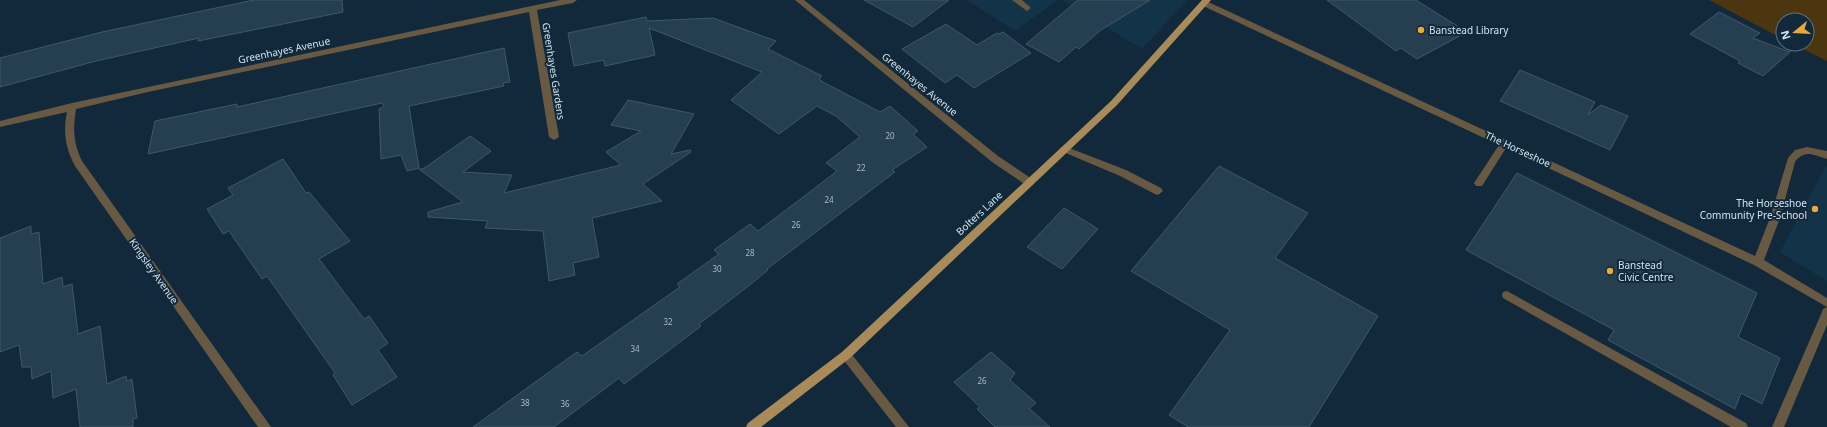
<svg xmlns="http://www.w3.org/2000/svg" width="1827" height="427" font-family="'Noto Sans',sans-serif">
	<rect width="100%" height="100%" fill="#11293b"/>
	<g fill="#133348">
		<path d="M967,0H1058L1015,31Z"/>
		<path d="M1062,0H1187L1142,49Z"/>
		<path d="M1826,166L1827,167V281L1780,252Z"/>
	</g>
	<path fill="#4c360f" d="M1709,0H1827V61L1793,44H1807V20H1783V39Z"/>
	<g fill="#253e50" stroke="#3e586b">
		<path d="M254,0H342L343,12L198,41L199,38L96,61L0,87V58L102,32Z"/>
		<path d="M864,0H949L913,27Z"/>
		<path d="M1078,0H1150L1101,30L1079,49L1076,47L1059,62L1026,44Z"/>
		<path d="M1327,0H1416L1467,32L1417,59L1401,48L1396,51Z"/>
		<path d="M1719,12L1760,33L1753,38L1790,52L1763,76L1738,63L1740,61L1690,34Z"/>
		<path d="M646,17L647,21L713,18L776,41L768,49L822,76L819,79L823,82L880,112L890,106L918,131L913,134L927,147L892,170L895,172L767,269L768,270L751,284L699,324L701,326L668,351L624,384L619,378L554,427H473L577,352L582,356L680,287L677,284L719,254L714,250L750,224L758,231L798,201L837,171L826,163L860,137L836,116L817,106L779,134L731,100L762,72L649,28L655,55L605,66L604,60L574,66L568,33Z"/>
		<path d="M946,24L977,45L997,33L999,34L1003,32L1031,53L974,88L957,75L945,83L902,49Z"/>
		<path d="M504,48L510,82L503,83L504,86L409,106L419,168L407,171L401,155L381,159L379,109L384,106L382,103L148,154L155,121L237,104V107Z"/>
		<path d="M1520,70L1595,102L1588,115L1601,105L1628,116L1610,150L1500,101Z"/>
		<path d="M628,100L694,114L671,154L690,150L691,152L643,184L662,201L592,218L599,257L573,263L575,275L549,281L543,231L485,228L488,221L428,217V212L463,202L419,169H423L470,136L491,151L463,172L512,175L504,193L621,165L606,152L641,131L611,125Z"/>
		<path d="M283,159L306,193L309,192L350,241L319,259L364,319L369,316L388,343L378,350L397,377L352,405L333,375L335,373L267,276L262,279L229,231L223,234L207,209L233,195L228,188Z"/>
		<path d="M1219,166L1308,213L1275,258L1378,316L1309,427H1188L1169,415L1230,330L1131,271Z"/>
		<path d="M1517,173L1757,293L1738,337L1780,358L1762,404L1741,393L1735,409L1608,340L1614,330L1466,250Z"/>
		<path d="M1064,208L1098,229L1062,269L1027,247Z"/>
		<path d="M31,226V234L39,232L43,284L62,277L63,287L72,284L78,334L100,326L107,384L126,376L127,381L132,379L137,418L133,419V427H80L76,389L53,398L51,371L32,379L31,367H22L19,345L0,352V238Z"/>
		<path d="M991,352L1015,373L1010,380L1036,403L1029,408L1050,427H995L977,409L980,407L954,382Z"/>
	</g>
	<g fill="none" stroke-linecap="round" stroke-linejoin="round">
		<g fill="#685942" fill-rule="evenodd">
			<path d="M560,0H577L573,3L537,10L559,137L554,140L549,137L529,12L148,92L76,109C73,128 73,143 82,161L271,427H258L75,166C65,147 63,132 67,112L0,127V121L72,103Z"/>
			<path d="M795,0H804L998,156L1032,179L1034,182L1032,185H1026L992,162Z"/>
			<path d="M1012,0H1022L1031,8L1027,11Z"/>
			<path d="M1204,0L1755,256L1770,218L1788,158L1795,150L1807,147L1827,151V159C1813,155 1805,149 1795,162L1780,218L1764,260L1827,298V307L1754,265L1506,148L1482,186H1476L1474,183L1476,180L1499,145L1201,5L1200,3Z"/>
			<path d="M1064,146L1126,170L1161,188L1163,191L1158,195L1155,194L1120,176L1061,151L1059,149Z"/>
			<path d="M1507,291L1746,423L1748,427H1731L1503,298L1502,295L1503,292Z"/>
			<path d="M1827,307V325L1784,427H1772L1822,312L1823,309Z"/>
			<path d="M846,350L850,352L909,427H896L842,358L840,355L842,352Z"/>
		</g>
		<path fill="#a98b59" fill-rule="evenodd" d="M1202,0H1211L1117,105L850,358L761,427H746L748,423L842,352L1111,101Z"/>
	</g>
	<g fill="#e8ab37" stroke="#11293b" stroke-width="1.5">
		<circle cx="1421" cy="30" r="4"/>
		<circle cx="1815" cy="209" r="4"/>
		<circle cx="1610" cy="271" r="4"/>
	</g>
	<g text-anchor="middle" stroke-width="4" stroke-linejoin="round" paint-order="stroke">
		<g font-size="8" fill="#a8bac6">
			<text x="890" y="139">20</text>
			<text x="861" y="171">22</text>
			<text x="829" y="203">24</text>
			<text x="796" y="228">26</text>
			<text x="750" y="256">28</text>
			<text x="717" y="272">30</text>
			<text x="668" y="325">32</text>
			<text x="635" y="352">34</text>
			<text x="982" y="384">26</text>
			<text x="525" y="406">38</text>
			<text x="565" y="407">36</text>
		</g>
		<g font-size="10" fill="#d4e3ee" stroke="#11293b" text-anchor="start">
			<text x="1429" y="34">Banstead Library</text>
			<text x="1807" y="207" text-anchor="end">The Horseshoe<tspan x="1807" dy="12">Community Pre-School</tspan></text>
			<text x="1618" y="269">Banstead<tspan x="1618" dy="12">Civic Centre</tspan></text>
		</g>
		<g font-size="10" fill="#d4e3ee" stroke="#11293b">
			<text transform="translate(284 50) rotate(-12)" y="4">Greenhayes Avenue</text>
			<text transform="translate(554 71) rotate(81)" y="4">Greenhayes Gardens</text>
			<text transform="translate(920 84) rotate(39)" y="4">Greenhayes Avenue</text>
			<text transform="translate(1518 149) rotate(25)" y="4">The Horseshoe</text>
			<text transform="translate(979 213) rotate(-43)" y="4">Bolters Lane</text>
			<text transform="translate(154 271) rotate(55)" y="4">Kingsley Avenue</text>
		</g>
	</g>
	<g transform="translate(1795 32) rotate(252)"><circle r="19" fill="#11293b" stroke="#5f7383"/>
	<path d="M0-3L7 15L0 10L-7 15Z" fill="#e8ab37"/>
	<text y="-6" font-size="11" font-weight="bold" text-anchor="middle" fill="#d4e3ee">N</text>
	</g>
</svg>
